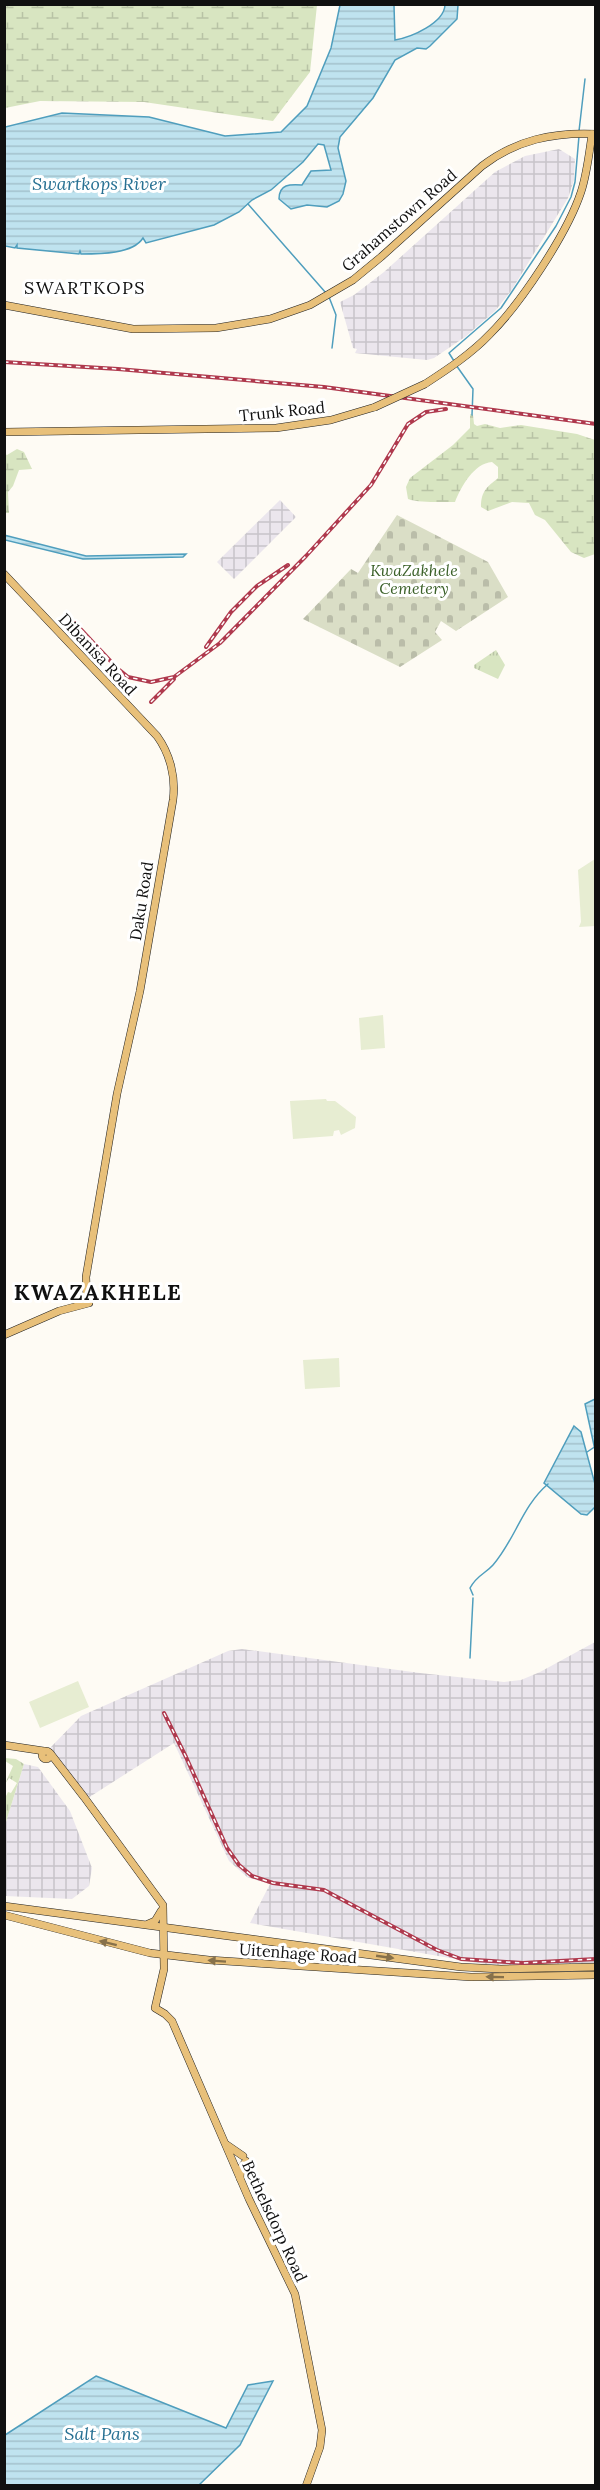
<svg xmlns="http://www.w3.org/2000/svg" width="600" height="2490" font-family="Lora,serif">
	<defs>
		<pattern id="industrial-grid" width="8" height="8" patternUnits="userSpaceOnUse" patternTransform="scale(1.5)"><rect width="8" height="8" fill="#ebe6ed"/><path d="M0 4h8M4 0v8" fill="none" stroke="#c8c4ca"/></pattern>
		<pattern id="grass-tufts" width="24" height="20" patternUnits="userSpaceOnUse" patternTransform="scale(1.5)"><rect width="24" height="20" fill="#d8e5c1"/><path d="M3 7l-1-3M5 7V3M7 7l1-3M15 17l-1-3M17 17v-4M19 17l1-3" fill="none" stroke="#b8c3a5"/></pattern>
		<pattern id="wetland-marsh" width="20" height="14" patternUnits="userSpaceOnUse" patternTransform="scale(1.5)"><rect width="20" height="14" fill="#d8e5c1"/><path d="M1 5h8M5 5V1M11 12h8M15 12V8" fill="none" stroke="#b8c3a5"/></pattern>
		<pattern id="cemetery-stones" width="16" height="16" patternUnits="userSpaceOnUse" patternTransform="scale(1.5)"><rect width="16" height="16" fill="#dadec6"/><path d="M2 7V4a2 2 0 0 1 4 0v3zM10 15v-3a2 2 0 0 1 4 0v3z" fill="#babda9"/></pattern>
		<pattern id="water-rules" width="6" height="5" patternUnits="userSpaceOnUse" patternTransform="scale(1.5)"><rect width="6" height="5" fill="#bfe3ef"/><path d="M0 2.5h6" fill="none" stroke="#a3c2cc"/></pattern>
	</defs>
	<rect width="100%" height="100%" fill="#fefbf4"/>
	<g fill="url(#industrial-grid)">
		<path d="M559,149L575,159L574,180L568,198L511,291L495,311L465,337L434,358L427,360L355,353L357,349L353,348L340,302L354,295L384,272L495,172L525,156Z"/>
		<path d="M280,500L296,517L234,579L217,562Z"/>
		<path d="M595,1642V1965L501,1967L250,1923L270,1884L247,1877L229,1861L174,1743L88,1798L61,1761L49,1752L51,1747L81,1716L228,1651L242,1649L420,1673L504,1682L521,1680L540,1672Z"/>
		<path d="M24,1764L38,1767L70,1811L92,1868L89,1886L72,1899L5,1896V1825Z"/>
	</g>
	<g fill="url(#grass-tufts)">
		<path d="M496,650L505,665L498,679L474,668V665Z"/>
		<path d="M5,1758L16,1759L24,1764L5,1825V1798L8,1792L11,1793L17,1783L9,1778L5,1784L13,1766L5,1761Z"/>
	</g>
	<g fill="url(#wetland-marsh)">
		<path d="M4,5H317L310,72L273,121L144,102L40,101L5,108Z"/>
		<path d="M470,414L473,415L474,424L477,426L485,424L500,428L521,425L577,434L595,440V554L584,558L571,552L545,520L535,515L529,503L512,502L488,511L481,507C481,491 487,487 498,478V467L492,462C474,463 461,487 455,502C442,502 419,503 408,499L406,487L410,478L453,445L470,428Z"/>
		<path d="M17,449L24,452L32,469L19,470L13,486L8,492L9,513H5V454L7,455Z"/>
	</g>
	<path fill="url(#cemetery-stones)" d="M397,515L488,562L508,597L456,631L441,621L435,632L442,640L400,667L303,619L351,569L358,573Z"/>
	<g fill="#e7edd2">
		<path d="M595,859V926L579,927L581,922L578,870Z"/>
		<path d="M383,1015L385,1048L361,1050L359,1018Z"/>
		<path d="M326,1099L327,1101H335L356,1117L355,1128L341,1135L339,1130L334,1131L333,1136L293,1139L290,1101Z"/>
		<path d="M339,1358L340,1387L305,1389L303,1360Z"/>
		<path d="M78,1681L89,1707L40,1728L29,1702Z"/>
	</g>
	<g fill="url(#water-rules)" stroke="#4f9ebd" stroke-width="1.5">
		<path d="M340,5H394L395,40C412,37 444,23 445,5H458L457,19L430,46L426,49L417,48L395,60L373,98L340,137L338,148L346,181L343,194L339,201L327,207L307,205L291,209L279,199C279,184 290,184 302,185L311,171L331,170L324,145L318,144L303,162L271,190L252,200L239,212L214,225L146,243L143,238C133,254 100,254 81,254L80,251L79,254L17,248V245L15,248L5,246V127L62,113L149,117L225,136L281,132L307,106L331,48Z"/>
		<path d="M4,535L86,556L186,554L183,557L83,559L5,540Z"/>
		<path d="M595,1399V1450L585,1404Z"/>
		<path d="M574,1426L581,1432L595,1484V1507L587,1515L581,1514L544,1483Z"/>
		<path d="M96,2376L226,2428L248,2385L273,2381L240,2445L199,2485H5V2435Z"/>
	</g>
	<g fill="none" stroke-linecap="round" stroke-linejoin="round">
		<g stroke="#4f9ebd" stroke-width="1.5">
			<path d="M579,131L585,79"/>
			<path d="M248,204L326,293"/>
			<path d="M329,297L336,315L332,348"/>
			<path d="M454,361L449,353L501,308L556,226L571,197L575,182L579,136"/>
			<path d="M456,365L473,389L472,415"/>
			<path d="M587,1452L596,1446"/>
			<path d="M473,1595L470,1588C477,1575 485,1574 493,1565C515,1540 522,1506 548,1484"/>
			<path d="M470,1658L473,1598"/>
		</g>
		<g stroke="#212121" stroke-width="8">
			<g id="major">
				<path d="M4,305L133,329L216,328L270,319L310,305L353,280L381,257L482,166C516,140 553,132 596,134"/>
				<path d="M425,384C448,369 471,354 490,334C521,303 567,234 581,192C587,174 589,154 592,134"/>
				<path d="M4,432L276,428L331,420L375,407"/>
				<path d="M4,574L157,736C170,754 176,777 173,800L140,991L117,1094L86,1277L87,1303"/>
				<path d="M4,1335L59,1311L89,1303"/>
				<path d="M4,1745L44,1751"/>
				<circle cx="46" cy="1755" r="4"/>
				<path d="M50,1753L84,1797L163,1905L164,1969L155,2008L165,2014L172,2021L249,2199L295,2294L322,2430L320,2447L306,2486"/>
				<path d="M4,1906L461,1967L501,1969L596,1967"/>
				<path d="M4,1915L150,1953L209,1960L471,1977L596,1975"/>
				<path d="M148,1924L155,1921L161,1911"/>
				<path d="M227,2145L243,2156"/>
				<path d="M240,2178L241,2168L246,2161"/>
			</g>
		</g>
		<use href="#major" stroke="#e8c07a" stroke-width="7"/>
		<g stroke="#af394d" stroke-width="4">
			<g id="rail">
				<path d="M4,362L118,369L324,387L596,424"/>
				<path d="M75,623L117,668L128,677L151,682L174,677L220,643L306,556L371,485L408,424L426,412L446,409"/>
				<path d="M206,647L231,612L257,586L288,565"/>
				<path d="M151,702L174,679"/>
				<path d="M164,1713L186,1757L227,1848L239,1865L252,1876L273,1883L324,1890L437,1950L461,1959L523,1963L596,1959"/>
			</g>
		</g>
		<use href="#rail" stroke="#fff" stroke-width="1.5" stroke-dasharray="4.5" stroke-linecap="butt"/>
		<g stroke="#212121" stroke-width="8" stroke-linecap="butt">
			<path id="major-bridge" d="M375,407L425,384"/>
		</g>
		<use href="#major-bridge" stroke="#e8c07a" stroke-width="7"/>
	</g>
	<defs><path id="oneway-solid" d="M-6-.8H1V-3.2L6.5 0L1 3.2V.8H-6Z" transform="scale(1.5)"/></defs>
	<g fill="#87714a">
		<use href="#oneway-solid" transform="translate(108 1943) rotate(-166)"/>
		<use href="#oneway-solid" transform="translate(385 1957) rotate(8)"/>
		<use href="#oneway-solid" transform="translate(217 1961) rotate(-176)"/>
		<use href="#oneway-solid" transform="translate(495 1977) rotate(-179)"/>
	</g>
	<g text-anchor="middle" stroke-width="6" stroke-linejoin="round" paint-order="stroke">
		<g font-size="16" fill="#101010" stroke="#fff">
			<text transform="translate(399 220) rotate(-41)" y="6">Grahamstown Road</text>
			<text transform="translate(282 411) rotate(-6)" y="6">Trunk Road</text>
			<text transform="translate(98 654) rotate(47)" y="6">Dibanisa Road</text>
			<text transform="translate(141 901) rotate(-81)" y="6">Daku Road</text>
			<text transform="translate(298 1953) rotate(4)" y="6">Uitenhage Road</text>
			<text transform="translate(275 2221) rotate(65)" y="6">Bethelsdorp Road</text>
		</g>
		<g font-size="16" font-style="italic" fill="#3a6028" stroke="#fff">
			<text x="414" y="576">KwaZakhele<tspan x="414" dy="18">Cemetery</tspan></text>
		</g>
		<g font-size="18" font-style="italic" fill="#287193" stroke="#fff">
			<text x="99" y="190">Swartkops River</text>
			<text x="102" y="2440">Salt Pans</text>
		</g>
		<g font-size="18" letter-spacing="1.5" fill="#101010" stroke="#fff">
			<text x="85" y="294">SWARTKOPS</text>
		</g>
		<g font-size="22" font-weight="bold" letter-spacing="1.5" fill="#101010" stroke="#fff">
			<text x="98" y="1300">KWAZAKHELE</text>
		</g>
	</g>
	<rect width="600" height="2490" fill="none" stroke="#101010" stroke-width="12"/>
</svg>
